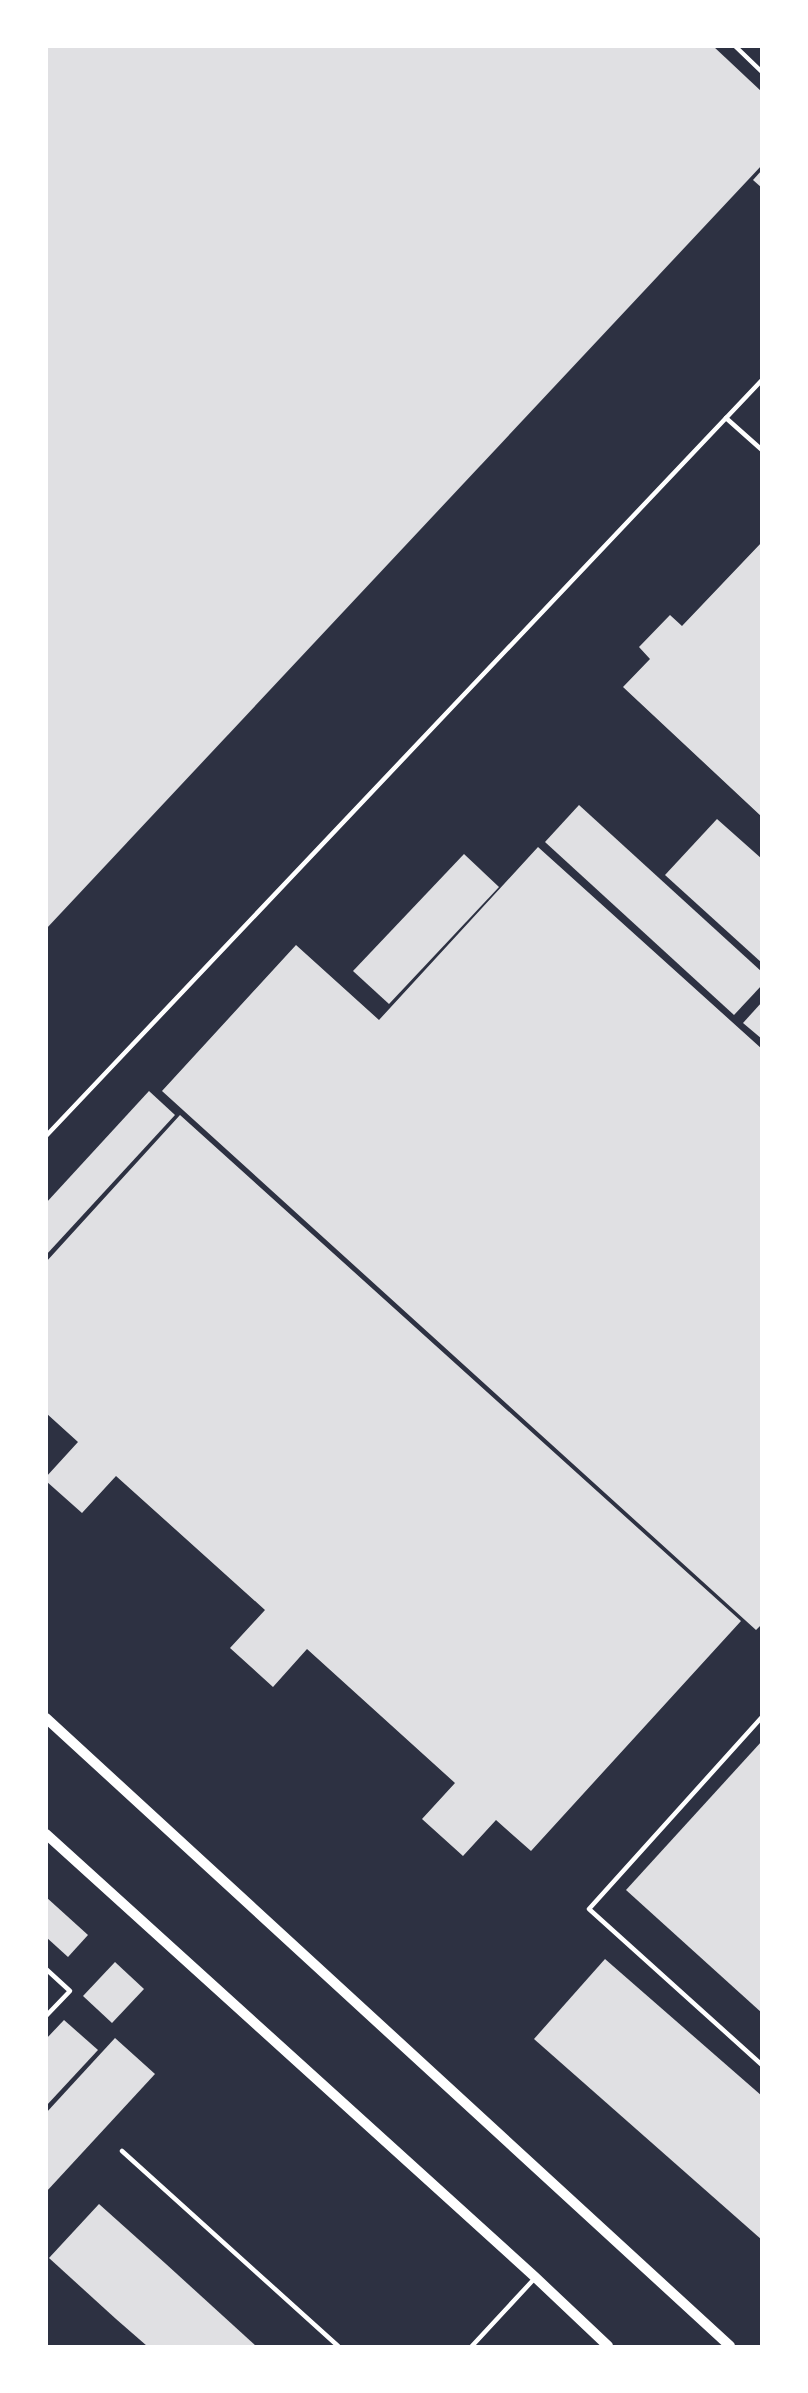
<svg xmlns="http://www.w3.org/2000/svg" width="808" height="2393" font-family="Spectral,serif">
	<rect width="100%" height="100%" fill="#2d3142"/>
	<g fill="#e0e0e3">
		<path d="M46,46H713L762,92V165L46,929Z"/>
		<path d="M762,170V188L753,180Z"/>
		<path d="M762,542V817L623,687L650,659L639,647L670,615L682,626Z"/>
		<path d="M579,805L762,972V985L734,1015L545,842Z"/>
		<path d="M717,819L762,859V963L665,875Z"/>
		<path d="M538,847L762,1049V1624L756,1630L162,1091L296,945L379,1020Z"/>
		<path d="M464,854L499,887L389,1004L353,971Z"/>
		<path d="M762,1002V1039L743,1023Z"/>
		<path d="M149,1091L175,1115L46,1255V1203Z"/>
		<path d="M180,1115L741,1621L531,1851L496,1820L463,1856L422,1819L455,1783L307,1649L273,1687L230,1648L265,1610L116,1476L82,1513L46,1481V1477L78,1442L46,1413V1262Z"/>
		<path d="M762,1741V2013L626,1890Z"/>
		<path d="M46,1897L88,1935L68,1957L46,1937Z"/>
		<path d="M605,1959L762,2096V2240L534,2039Z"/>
		<path d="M115,1962L144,1989L112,2023L83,1996Z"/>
		<path d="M64,2020L98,2050L46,2106V2039Z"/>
		<path d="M115,2038L155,2074L46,2192V2113Z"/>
		<path d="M99,2204L166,2264L256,2346H147L116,2319L49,2258Z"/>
	</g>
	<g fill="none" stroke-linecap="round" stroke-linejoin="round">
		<g stroke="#fff" stroke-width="4.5">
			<path d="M735,46L762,72"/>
			<path d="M726,418L762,450"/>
			<path d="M46,1136L762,380"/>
			<path d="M762,1717L589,1909L762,2065"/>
			<path d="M46,1969L70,1991L46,2016"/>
			<path d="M122,2151L338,2346"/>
			<path d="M472,2346L535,2278"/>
		</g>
		<g stroke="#fff" stroke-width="10">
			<path d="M46,1718L730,2346"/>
			<path d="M46,1834L535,2277L608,2346"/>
		</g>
	</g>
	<rect width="808" height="2393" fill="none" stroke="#ffffff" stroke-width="96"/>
</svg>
